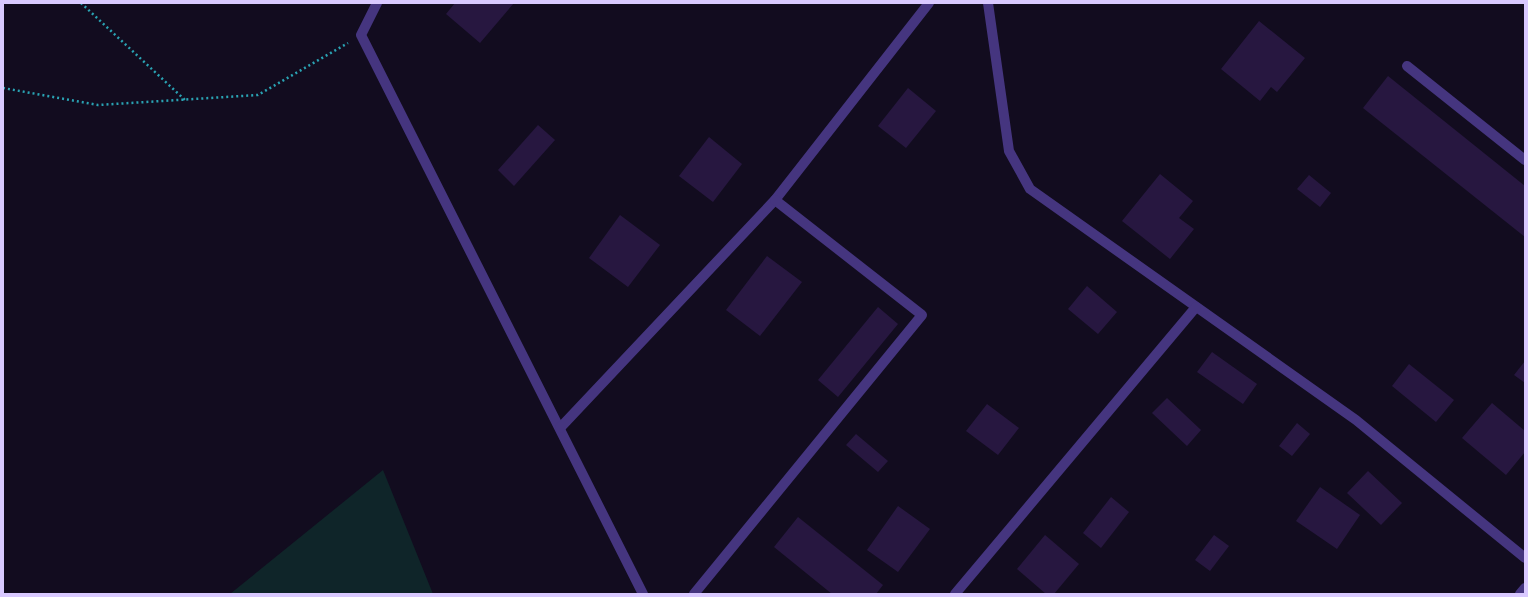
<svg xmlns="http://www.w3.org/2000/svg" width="1528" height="597" font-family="'Space Grotesk',sans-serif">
	<rect width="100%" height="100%" fill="#120c1f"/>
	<path fill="#0f2529" d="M383,470L433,594H230Z"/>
	<g fill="#271740">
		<path d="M455,3H514L480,43L446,14Z"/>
		<path d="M1259,21L1305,58L1277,92L1271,87L1260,101L1221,69Z"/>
		<path d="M1388,76L1525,186V237L1363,108Z"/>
		<path d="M908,88L936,111L906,148L878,126Z"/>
		<path d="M538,125L555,140L514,186L498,170Z"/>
		<path d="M709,137L742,164L713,202L679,176Z"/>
		<path d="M1160,174L1193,201L1179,218L1194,229L1170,259L1122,221Z"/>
		<path d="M1309,175L1331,193L1320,207L1297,189Z"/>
		<path d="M620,215L660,245L628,287L589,258Z"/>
		<path d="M767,256L802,282L760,336L726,310Z"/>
		<path d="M1087,286L1117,312L1098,334L1068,309Z"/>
		<path d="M878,307L898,324L838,397L818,380Z"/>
		<path d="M1212,352L1257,384L1243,404L1197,372Z"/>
		<path d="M1525,361V383L1514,375Z"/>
		<path d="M1409,364L1454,400L1436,422L1392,386Z"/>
		<path d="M1167,398L1201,430L1187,446L1152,413Z"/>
		<path d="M1492,403L1525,431V452L1506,475L1462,438Z"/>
		<path d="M987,404L1019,428L998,455L966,431Z"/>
		<path d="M1297,423L1310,434L1292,456L1279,446Z"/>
		<path d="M856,434L888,461L878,472L846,445Z"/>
		<path d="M1368,471L1402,503L1381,525L1347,493Z"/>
		<path d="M1320,487L1360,515L1337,549L1296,521Z"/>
		<path d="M1111,497L1129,512L1101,548L1083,533Z"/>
		<path d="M898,506L930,529L898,572L867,550Z"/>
		<path d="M798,517L883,585L876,594H832L774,547Z"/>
		<path d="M1045,535L1079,564L1054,594H1046L1017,569Z"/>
		<path d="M1214,535L1229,546L1210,571L1195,560Z"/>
	</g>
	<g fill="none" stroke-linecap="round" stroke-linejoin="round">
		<g stroke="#2aa3b3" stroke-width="2.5" stroke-dasharray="2 3" stroke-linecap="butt">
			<path d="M81,3L185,100"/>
			<path d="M3,88L98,105L258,95L348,43"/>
		</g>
		<path stroke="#45357f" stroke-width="10" d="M1407,66L1525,160"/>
		<g stroke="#45357f" stroke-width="10">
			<path d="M377,3L361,35L643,594"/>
			<path d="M988,3L1009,151L1030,189L1356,420L1525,558"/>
			<path d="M560,428L775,200L929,3"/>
			<path d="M694,594L922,315L775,200"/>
			<path d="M955,594L1196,307"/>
			<path d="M1520,594L1525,588"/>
		</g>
	</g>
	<rect width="1528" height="597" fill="none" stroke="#d9c9ff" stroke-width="8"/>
</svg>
